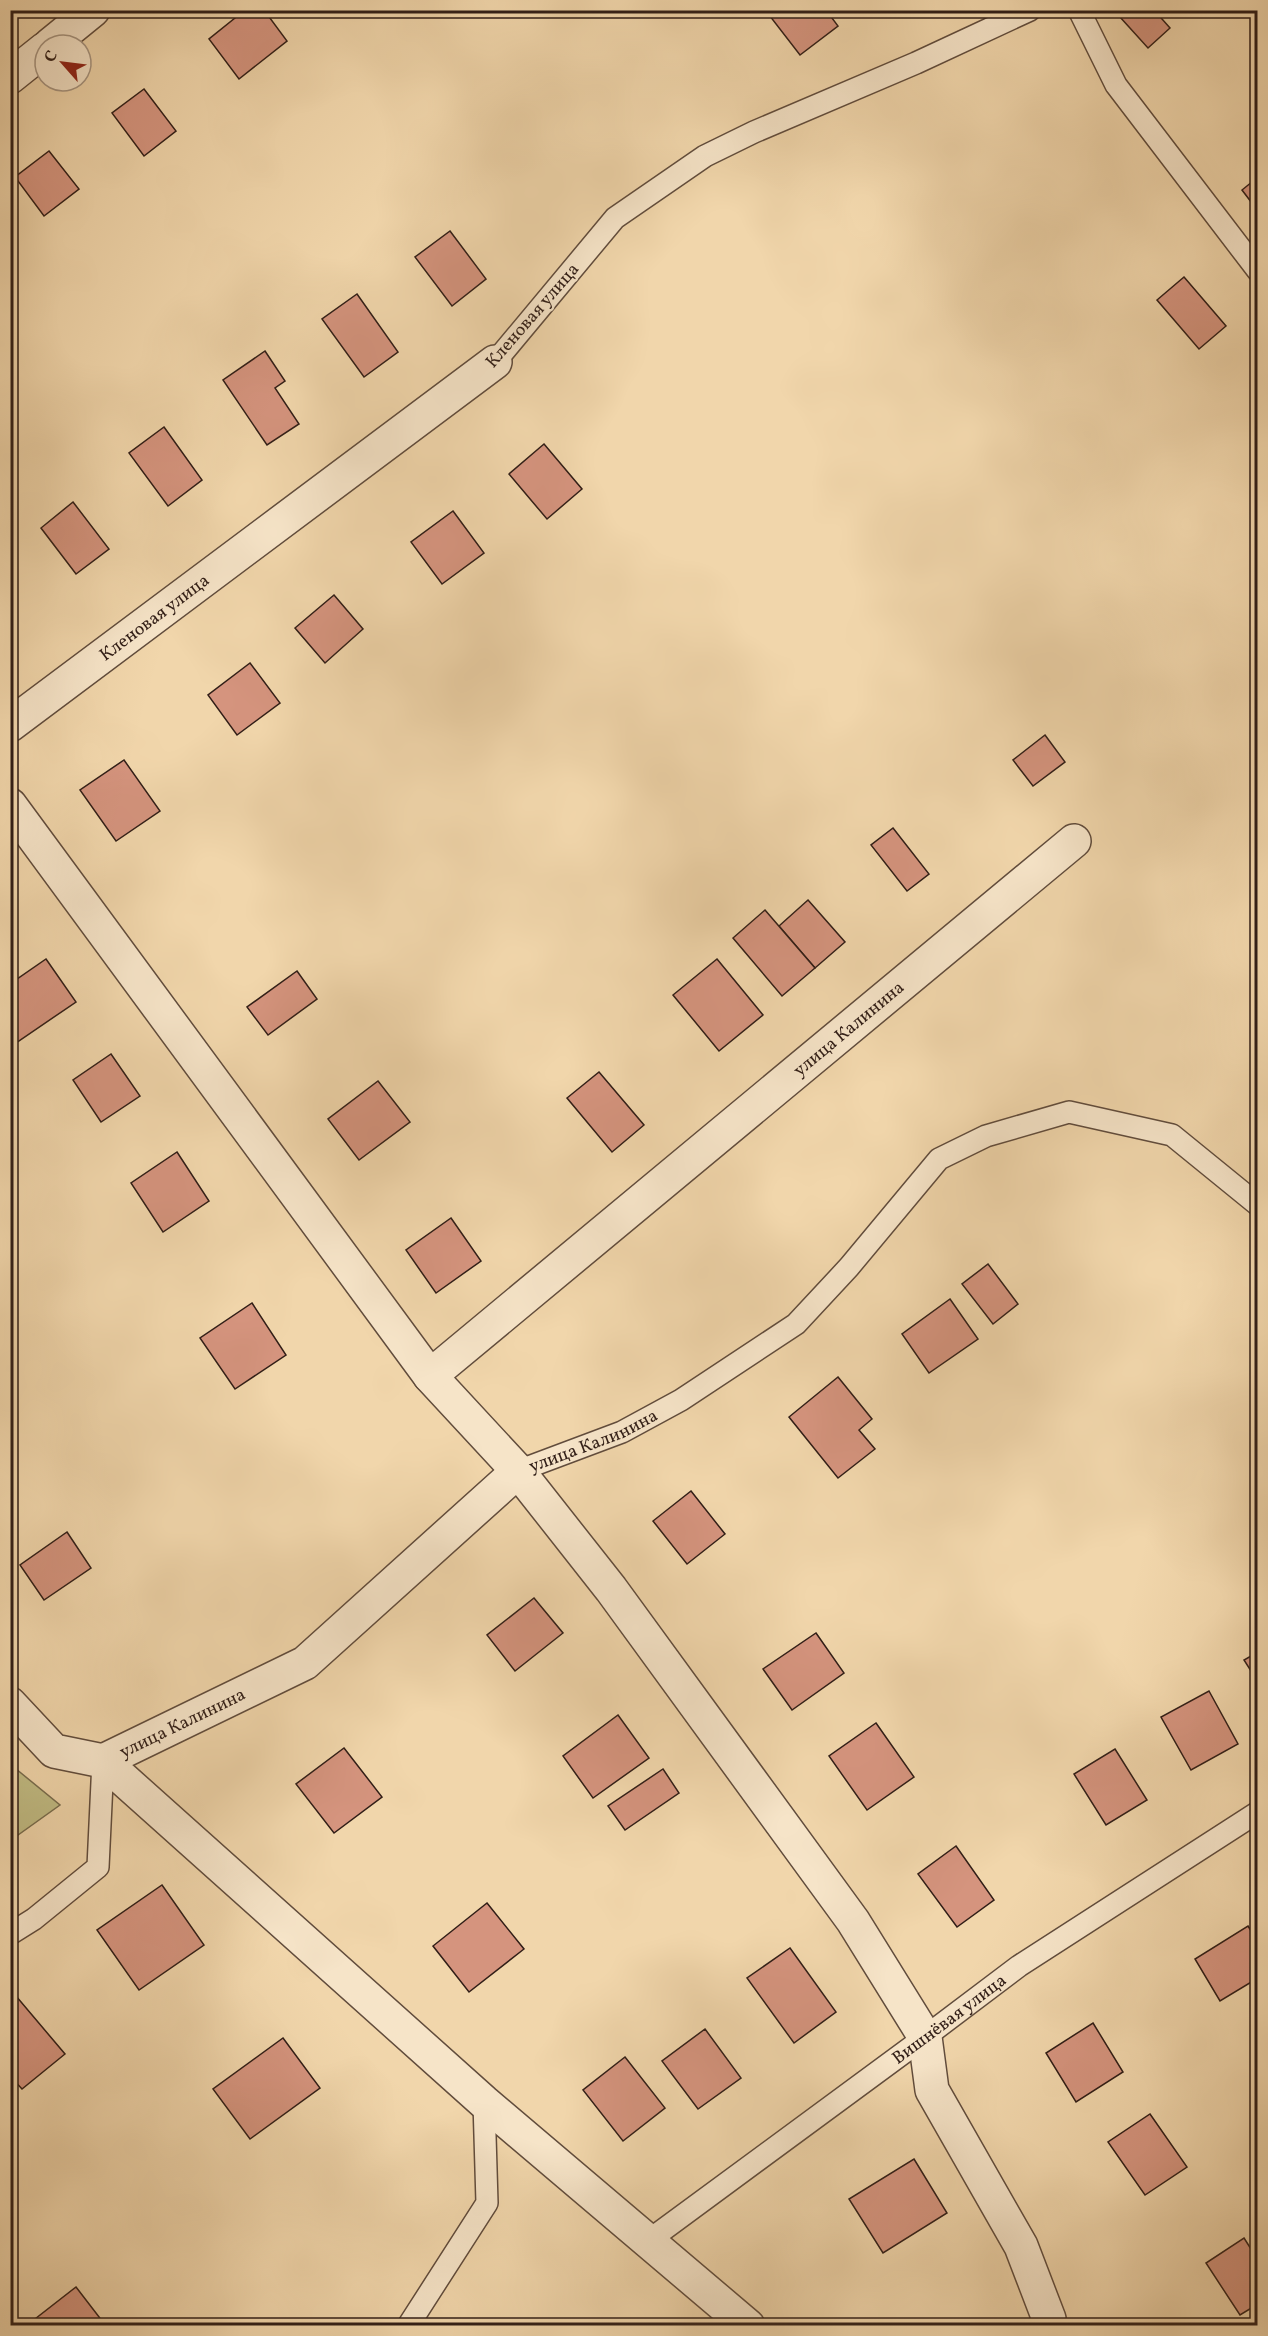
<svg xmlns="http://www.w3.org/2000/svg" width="1268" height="2336" font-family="Vollkorn,serif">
	<rect width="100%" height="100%" fill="#f1d6ab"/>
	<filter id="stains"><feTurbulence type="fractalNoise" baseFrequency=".00333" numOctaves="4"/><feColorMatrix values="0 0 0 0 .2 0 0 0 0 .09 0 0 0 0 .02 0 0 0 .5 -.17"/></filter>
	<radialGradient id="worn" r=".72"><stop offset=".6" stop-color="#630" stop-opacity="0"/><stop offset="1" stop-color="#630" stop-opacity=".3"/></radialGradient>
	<path fill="#c1bc84" stroke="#796d4e" stroke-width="1.5" d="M10,1764L60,1805L11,1840H10Z"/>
	<g fill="#d5947e" stroke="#311e17" stroke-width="1.5">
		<path d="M245,10H264L287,41L239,79L209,39Z"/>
		<path d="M826,10L838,26L800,55L766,11Z"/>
		<path d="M1128,10H1154L1170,28L1148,48L1120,17Z"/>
		<path d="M144,89L176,131L144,156L112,113Z"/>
		<path d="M49,151L79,189L44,216L15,177Z"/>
		<path d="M1258,177V211L1242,190Z"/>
		<path d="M450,231L486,279L452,306L415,257Z"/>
		<path d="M1184,277L1226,326L1199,349L1157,300Z"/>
		<path d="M357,294L398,352L364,377L322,319Z"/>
		<path d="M265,351L285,381L275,388L299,424L267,445L223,380Z"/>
		<path d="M164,427L202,480L168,506L129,453Z"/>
		<path d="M544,444L582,489L547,519L509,474Z"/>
		<path d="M73,502L109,549L76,574L41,528Z"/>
		<path d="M453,511L484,553L442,584L411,542Z"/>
		<path d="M334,595L363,629L325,663L295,628Z"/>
		<path d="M250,663L280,703L237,735L208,695Z"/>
		<path d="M1045,735L1065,762L1033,786L1013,760Z"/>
		<path d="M124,760L160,811L116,841L80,790Z"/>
		<path d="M893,828L929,874L907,891L871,845Z"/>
		<path d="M808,900L845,942L815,968L779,926Z"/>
		<path d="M765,910L815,968L782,996L733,938Z"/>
		<path d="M46,959L76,1002L10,1047V984Z"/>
		<path d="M717,959L763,1015L719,1051L673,995Z"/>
		<path d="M297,971L317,999L268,1035L247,1007Z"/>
		<path d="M111,1054L140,1096L101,1122L73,1080Z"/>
		<path d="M599,1072L644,1125L612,1152L567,1098Z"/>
		<path d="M378,1081L410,1122L359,1160L328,1119Z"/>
		<path d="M177,1152L209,1201L163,1232L131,1183Z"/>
		<path d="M451,1218L481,1261L436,1293L406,1250Z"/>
		<path d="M988,1264L1018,1304L993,1324L962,1284Z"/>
		<path d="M950,1299L978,1339L929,1373L902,1334Z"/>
		<path d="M252,1303L286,1355L235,1389L200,1338Z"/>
		<path d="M838,1377L872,1419L859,1430L875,1449L838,1478L789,1417Z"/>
		<path d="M691,1491L725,1534L687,1564L653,1521Z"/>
		<path d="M67,1532L91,1568L44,1600L20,1565Z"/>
		<path d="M534,1598L563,1633L515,1671L487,1635Z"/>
		<path d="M816,1633L844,1673L792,1710L763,1669Z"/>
		<path d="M1258,1652V1682L1244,1660Z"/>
		<path d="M1209,1691L1238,1744L1191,1770L1161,1717Z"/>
		<path d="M618,1715L649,1758L593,1798L563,1756Z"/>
		<path d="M876,1723L914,1777L867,1810L829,1756Z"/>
		<path d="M344,1748L382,1797L334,1833L296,1784Z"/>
		<path d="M1115,1749L1147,1800L1106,1825L1074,1774Z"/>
		<path d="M663,1769L679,1793L625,1830L608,1806Z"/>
		<path d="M956,1846L994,1900L957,1927L918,1874Z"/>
		<path d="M162,1885L204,1945L139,1990L97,1930Z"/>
		<path d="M487,1903L524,1949L469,1992L433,1946Z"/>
		<path d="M1248,1926L1258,1942V1978L1220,2001L1195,1959Z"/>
		<path d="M790,1948L836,2012L794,2043L747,1978Z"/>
		<path d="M16,1996L65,2054L22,2089L10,2076V2000Z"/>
		<path d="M1093,2023L1123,2072L1076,2102L1046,2053Z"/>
		<path d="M705,2029L741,2078L698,2109L662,2061Z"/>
		<path d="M283,2038L320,2088L250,2139L213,2089Z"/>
		<path d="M625,2057L665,2108L623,2141L583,2090Z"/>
		<path d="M1150,2114L1187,2167L1145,2195L1108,2142Z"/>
		<path d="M914,2159L947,2213L883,2253L849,2199Z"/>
		<path d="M1244,2238L1258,2260V2304L1240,2315L1206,2263Z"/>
		<path d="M76,2287L106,2326H26Z"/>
	</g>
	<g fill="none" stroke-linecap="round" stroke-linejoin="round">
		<g stroke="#614c3c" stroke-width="24">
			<g id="lane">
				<path d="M1079,10L1116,85L1258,271"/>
				<path d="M495,362L615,218L705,156L754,132L916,63L1030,10"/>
				<path id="s1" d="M518,1471L622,1432L681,1400L796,1324L849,1267L939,1159L986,1136L1069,1112L1172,1135L1258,1205"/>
				<path d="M10,1934L34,1919L98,1867L103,1761"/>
				<path id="s2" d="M648,2241L925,2037L1019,1966L1258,1812"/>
				<path d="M408,2326L487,2203L484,2102"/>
			</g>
		</g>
		<g stroke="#614c3c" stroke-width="36">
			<g id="street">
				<path d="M50,45L93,10"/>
				<path d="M10,77L45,49"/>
				<path id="s3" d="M10,725L495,362"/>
				<path d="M10,805L430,1376L518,1471L611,1589L853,1921L925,2037L932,2090L1021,2246L1049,2319L1048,2326"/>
				<path id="s4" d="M430,1376L1074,841"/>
				<path d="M10,1704L54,1751L103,1761L484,2102L748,2326"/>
				<path id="s5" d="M103,1761L305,1663L518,1471"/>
			</g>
		</g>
		<use href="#lane" stroke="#f6e4c8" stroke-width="21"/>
		<use href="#street" stroke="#f6e4c8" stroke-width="33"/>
	</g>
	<g text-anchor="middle" stroke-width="4.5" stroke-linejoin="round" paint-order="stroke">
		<g font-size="18" fill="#311e17" stroke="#f6e4c8">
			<text transform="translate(532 315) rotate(-49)" y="6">Кленовая улица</text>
			<text dy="6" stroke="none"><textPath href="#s3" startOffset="180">Кленовая улица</textPath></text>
			<text dy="6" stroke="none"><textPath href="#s4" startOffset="544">улица Калинина</textPath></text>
			<text dy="6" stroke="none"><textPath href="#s1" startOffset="81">улица Калинина</textPath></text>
			<text dy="6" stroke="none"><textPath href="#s5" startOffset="88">улица Калинина</textPath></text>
			<text dy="6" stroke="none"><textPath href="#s2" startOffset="374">Вишнёвая улица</textPath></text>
		</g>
	</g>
	<rect width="1268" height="2336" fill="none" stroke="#f1d6ab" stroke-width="36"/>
	<rect x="12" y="12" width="1244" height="2312" fill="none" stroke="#311e17" stroke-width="3"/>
	<rect x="18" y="18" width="1232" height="2300" fill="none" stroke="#311e17" stroke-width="1.5"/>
	<g transform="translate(63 63) rotate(298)"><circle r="28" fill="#f6e4c8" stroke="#a79581" stroke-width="1.5"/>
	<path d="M0-4.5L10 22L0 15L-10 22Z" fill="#8f2418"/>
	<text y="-9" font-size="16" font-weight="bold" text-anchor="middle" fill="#311e17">С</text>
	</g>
	<rect width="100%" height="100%" filter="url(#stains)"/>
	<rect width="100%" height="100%" fill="url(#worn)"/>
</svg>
